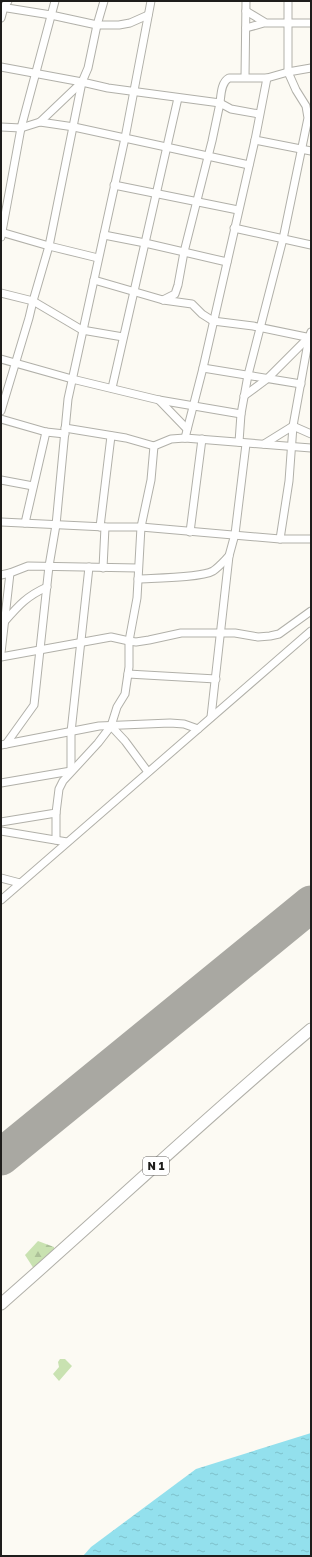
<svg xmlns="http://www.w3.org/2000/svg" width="312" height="1557" font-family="'Golos Text',sans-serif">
	<defs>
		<pattern id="forest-firs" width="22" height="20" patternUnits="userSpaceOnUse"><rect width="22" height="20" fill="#c9e2b1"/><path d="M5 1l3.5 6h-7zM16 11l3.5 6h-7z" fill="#acc198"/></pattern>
		<pattern id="water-ripples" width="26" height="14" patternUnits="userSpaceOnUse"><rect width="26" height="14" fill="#93e0ed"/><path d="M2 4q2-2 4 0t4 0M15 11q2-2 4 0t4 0" fill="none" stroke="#7ec0cb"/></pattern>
	</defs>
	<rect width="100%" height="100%" fill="#fcfaf3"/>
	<path fill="#c9e2b1" d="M60,1359H65L72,1366L59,1381L53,1374L59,1367L58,1362Z"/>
	<path fill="url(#forest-firs)" d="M38,1241L54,1247L55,1254L34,1269L25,1255Z"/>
	<path fill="url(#water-ripples)" d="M311,1433V1556H83L91,1547L196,1469Z"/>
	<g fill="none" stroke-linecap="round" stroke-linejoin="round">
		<path stroke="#a9a8a2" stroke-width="37" d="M1,1157L311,904"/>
		<g stroke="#b1b0a9" stroke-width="9">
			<g id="minor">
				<path d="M1,7L51,15L97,25H119L130,23L148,15"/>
				<path d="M246,11L266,23H311"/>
				<path d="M1,18L4,7L8,1"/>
				<path d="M246,28L264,23"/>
				<path d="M1,67L82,82"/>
				<path d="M245,77L246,1"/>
				<path d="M40,122L74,127L249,165"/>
				<path d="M1,127L21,128L40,122L82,82L108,88L220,103C221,95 221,82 229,78H267L288,72L311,68"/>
				<path d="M255,140L311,151"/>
				<path d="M114,185L238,210"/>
				<path d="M234,228L311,245"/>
				<path d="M1,232L49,246L98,258"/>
				<path d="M104,235L145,243L227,262"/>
				<path d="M1,237L21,128L55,1"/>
				<path d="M94,280L163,300L192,304L202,314L213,321L253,326L311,338"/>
				<path d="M1,293L33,301L82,330L123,337"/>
				<path d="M163,300L175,294L178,285L184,252L212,141L220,103L231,109L259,114"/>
				<path d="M1,359L72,379L159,400L241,414"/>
				<path d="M203,368L301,384"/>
				<path d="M112,388L178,98"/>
				<path d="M244,396L267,379L309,337"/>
				<path d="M159,400L187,429"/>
				<path d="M1,411L29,318L33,301L49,246L82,82L88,68L97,25L104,1"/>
				<path d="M1,419L46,432L65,434"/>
				<path d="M65,428L126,438L154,446L171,439L185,438L311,448"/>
				<path d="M185,438L203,368L255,140L267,78"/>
				<path d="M239,442L241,414L248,375L283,239L308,118L306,106L296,90L288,72V1"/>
				<path d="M264,444L293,426L311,434"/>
				<path d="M1,480L33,486"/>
				<path d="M1,522L105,527H141L280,539H311"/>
				<path d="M25,523L46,432"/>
				<path d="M100,527L111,436"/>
				<path d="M190,532L202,439"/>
				<path d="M280,539L289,481L293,426L309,337L311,332"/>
				<path d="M103,568L105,527"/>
				<path d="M1,575L10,573L28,566L138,568"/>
				<path d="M138,579C153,578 201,578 213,571C219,567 224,561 229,556"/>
				<path d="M5,621C19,605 27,596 47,587"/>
				<path d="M1,653L10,573"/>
				<path d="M1,657L111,637L129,641L136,642L149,640L181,633H235L258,637L270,636L279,634L311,611"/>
				<path d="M128,674L216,679"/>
				<path d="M211,717L229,556L235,534L246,444"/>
				<path d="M6,744L34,705L49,566L56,525L68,399L125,138L151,1"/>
				<path d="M1,745L99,726L170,723L184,724L198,729"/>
				<path d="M71,771V732L89,567"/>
				<path d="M148,772L125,741L111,726L117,707L125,694L126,687L129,667V641L137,598L141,527L151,480L154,446"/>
				<path d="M1,783L71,771"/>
				<path d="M56,813V840"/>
				<path d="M1,822L56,813L59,789L63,781L98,743L111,726"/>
				<path d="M1,831L67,842"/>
				<path d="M1,878L20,883"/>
				<path d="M1,900L311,631"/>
			</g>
		</g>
		<g stroke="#b1b0a9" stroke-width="13">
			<path id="trunk" d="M1,1304C105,1213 205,1118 311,1029"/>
		</g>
		<use href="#minor" stroke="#fff" stroke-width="7"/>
		<use href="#trunk" stroke="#fff" stroke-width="11"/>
	</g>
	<g text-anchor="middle" stroke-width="3" stroke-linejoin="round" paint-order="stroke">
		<rect fill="#fff" stroke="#62615f" stroke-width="1" x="143" y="1157" width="26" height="18" rx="3"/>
		<g font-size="11" font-weight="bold" fill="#1e1d1b">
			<text x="156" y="1170">N 1</text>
		</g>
	</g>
	<rect width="312" height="1557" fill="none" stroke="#1e1d1b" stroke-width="4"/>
</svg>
